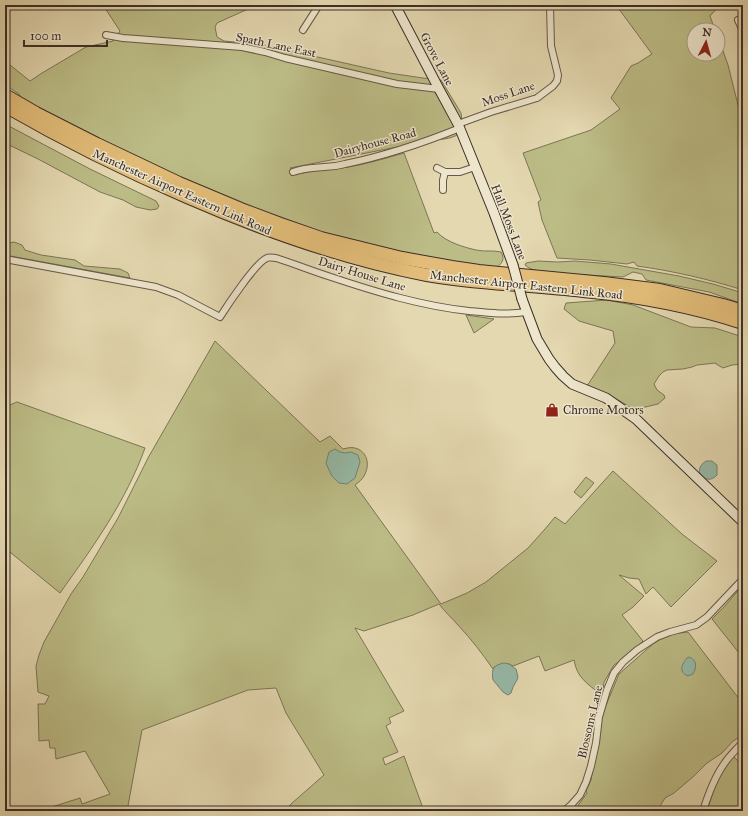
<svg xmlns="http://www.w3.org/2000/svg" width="748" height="816" font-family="'IM FELL Great Primer',serif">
	<rect width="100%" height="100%" fill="#e4d8b0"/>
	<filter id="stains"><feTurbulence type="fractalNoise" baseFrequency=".005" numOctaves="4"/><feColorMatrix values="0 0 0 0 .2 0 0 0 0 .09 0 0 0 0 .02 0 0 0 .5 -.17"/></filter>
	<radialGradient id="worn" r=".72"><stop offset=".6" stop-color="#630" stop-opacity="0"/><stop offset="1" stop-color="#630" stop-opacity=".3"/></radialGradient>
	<g fill="#bcbc86" stroke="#7c7557">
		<path d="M103,5H233L234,7L239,5H257L217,23L215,27L217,37L224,41L264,45L389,73L423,78L441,80L461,113L463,128L465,131C456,136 448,140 438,139L290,168L296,175C311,170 327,170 342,168C363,165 383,159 404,153L434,233L437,232C446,242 463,247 476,250C485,252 493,250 501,252C506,260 501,264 495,269L409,254L317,231L273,218L177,179L18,99L20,95L5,84V61L30,81L42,73L86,47L113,41V40L120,31Z"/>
		<path d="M616,5H720L710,16L715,30H694V54H718V37L728,65L743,125V290C708,279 673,271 637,266L634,262L627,264L590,260L557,258L542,220L538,202L541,200L523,153L591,130L620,109L611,98L631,66L638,63L652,54Z"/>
		<path d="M5,124L90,169L156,201L159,206L157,209L150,210L136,207L123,200L100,192L38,159L5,143Z"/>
		<path d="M14,242L22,245L25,250L41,255L75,260L84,266L120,269L128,273L130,278L5,255V244Z"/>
		<path d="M538,261L558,262L575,261L611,264L679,276L713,284L743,293V304L709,292L646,280L642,274L633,272L623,277L548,273C540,272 530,270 525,265L526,263Z"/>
		<path d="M607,300L633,305L691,327L715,328L743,337V364L732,365L723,368L716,364V363L697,365L692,367L683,369L667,370L663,372L659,376L654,384L657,390L664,395L665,398L658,404L633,410C620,399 604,393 587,386L615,343L613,331L606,329L579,321L564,309L566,303Z"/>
		<path d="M466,315L494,319L474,333Z"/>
		<path d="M215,341L320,442L330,436L343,449C347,448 351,447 355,448C367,451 370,464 365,474C363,479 359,482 355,485L441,604L467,593L486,582L528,548L545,529L555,517L565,524L613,471L682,534L717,561L671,607L653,587L646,594L639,579L629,578L619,575L644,596L633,607L622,615L643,641L626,657L614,665L604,682L603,690L600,694C587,683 577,678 574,660L545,671L539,656L513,666L509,664L494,667L493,669C482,653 471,639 458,625C452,618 445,612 439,604L413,615L364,631L355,628L404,711L389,718L391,723L386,726L398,752L383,758L385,765L404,756L424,811H285L291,804L324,775L286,713L276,688L248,690L142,730L127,811H39L80,798L82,804L110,794L85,751L56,759L55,748H50L49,740L39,741L38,704H45L49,696L38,692L36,666L39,655L44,642L71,594L83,577L118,518L148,458Z"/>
		<path d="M17,402L145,448C126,501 93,547 60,593L5,548V407Z"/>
		<path d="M586,477L594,483L581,498L574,492Z"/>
		<path d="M743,585V658L712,619L724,607Z"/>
		<path d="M688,632L743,704V735L742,736L733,741L722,753L707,763L694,776L674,793L665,798L660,806L656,811H578V808L577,807L587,793L586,791L591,780L602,715L619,674L653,644L666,636L672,634Z"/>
		<path d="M733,756L743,766V811H707C713,792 719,771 733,756Z"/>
	</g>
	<g fill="#96baa7" stroke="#728274">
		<path d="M335,449L340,452L345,453L351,452L358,455L360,462L355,478L347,484L339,483L332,476L329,470L326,463L329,452Z"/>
		<path d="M706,461H712L717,465V475C707,487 690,471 706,461Z"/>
		<path d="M689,657C697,660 697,667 693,674L688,676C678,672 682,664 687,658Z"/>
		<path d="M504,663L509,664L516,669L518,677L517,680L513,687L511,693L508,695L503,692L493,680C491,668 494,665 504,663Z"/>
	</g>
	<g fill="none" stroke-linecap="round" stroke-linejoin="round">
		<g stroke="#67584a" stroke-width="8">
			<g id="street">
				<path d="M738,20L743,31"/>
				<path d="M303,30L319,5"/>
				<path d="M106,35L123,38L242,47L265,52L285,58L397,84L439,89"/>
				<path d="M458,124L491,112L537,98L553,86L557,81L558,75L551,46L550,5"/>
				<path d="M437,168L445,172H460L475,167"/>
				<path d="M293,172C303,168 313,168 324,167C331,167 338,166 345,164C384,156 423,143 460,128"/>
				<path d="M443,190V180L445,172"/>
				<path d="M5,259L156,287L178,295L220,317C227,306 256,262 267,258C269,257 274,258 276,258C295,264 312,271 331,277C376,292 422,306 469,311C489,313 506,315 526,312"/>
				<path d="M564,811L571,805L580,795L586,782L591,766L596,743L599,717L607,690L614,673L623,662L637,650L657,637L670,632L696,625L707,617L743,579"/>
				<path d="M703,811C708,795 714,778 724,764C729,756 737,749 743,742"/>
			</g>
		</g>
		<g stroke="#3d2e28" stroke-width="11">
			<g id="secondary">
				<path d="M395,5L439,89L458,124L494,213L513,265"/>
				<path d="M522,299L537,339L549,359L555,367L563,376L572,384L606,398L636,419L743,522"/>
			</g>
		</g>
		<g stroke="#3d2e28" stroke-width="14">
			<g id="highway">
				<path d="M5,95L36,113L97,144L179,183L241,209L281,224L321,238L402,258L452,267L479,271L604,283L660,290L723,305L743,311"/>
				<path d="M5,106C64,140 124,170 187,197C265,231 343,259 427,275C479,284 531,285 583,291C637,296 691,306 743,323"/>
			</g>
		</g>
		<use href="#street" stroke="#ede6cc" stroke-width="6"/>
		<use href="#secondary" stroke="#ede6cc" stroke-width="9"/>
		<use href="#highway" stroke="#e2bc78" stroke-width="12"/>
		<g stroke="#3d2e28" stroke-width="11" stroke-linecap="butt">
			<path id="secondary-bridge" d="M513,265L522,299"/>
		</g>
		<use href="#secondary-bridge" stroke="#ede6cc" stroke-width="9"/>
	</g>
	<defs>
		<g id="shop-bare" transform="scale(1.08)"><path d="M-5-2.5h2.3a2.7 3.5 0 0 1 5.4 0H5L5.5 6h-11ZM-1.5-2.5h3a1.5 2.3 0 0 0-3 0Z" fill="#8f2418" stroke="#ede6cc" stroke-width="2.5" paint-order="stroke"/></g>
	</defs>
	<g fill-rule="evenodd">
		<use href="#shop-bare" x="552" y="410"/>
	</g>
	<g text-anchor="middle" stroke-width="3" stroke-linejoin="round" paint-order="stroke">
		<g font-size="12" fill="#3d2e28" stroke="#ede6cc">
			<text transform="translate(276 45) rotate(12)" y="4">Spath Lane East</text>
			<text transform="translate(437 59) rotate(62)" y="4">Grove Lane</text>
			<text transform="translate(508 94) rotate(-19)" y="4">Moss Lane</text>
			<text transform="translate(375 143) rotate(-15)" y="4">Dairyhouse Road</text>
			<text transform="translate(182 192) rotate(24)" y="4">Manchester Airport Eastern Link Road</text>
			<text transform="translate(509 222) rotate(69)" y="4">Hall Moss Lane</text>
			<text transform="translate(362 274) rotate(17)" y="4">Dairy House Lane</text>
			<text transform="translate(526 285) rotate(6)" y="4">Manchester Airport Eastern Link Road</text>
			<text transform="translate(590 722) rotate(-77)" y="4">Blossoms Lane</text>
		</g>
		<g font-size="12" fill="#3d2e28" stroke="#ede6cc" text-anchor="start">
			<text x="563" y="414">Chrome Motors</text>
		</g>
	</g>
	<rect width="748" height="816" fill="none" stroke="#e4d8b0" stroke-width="20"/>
	<rect x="6" y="6" width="736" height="804" fill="none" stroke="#3d2e28" stroke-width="2"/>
	<rect x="10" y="10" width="728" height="796" fill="none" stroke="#3d2e28"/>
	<g transform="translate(706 42) rotate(6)"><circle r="19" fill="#ede6cc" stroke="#a79c8a"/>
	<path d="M0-3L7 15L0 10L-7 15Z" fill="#8f2418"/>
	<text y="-6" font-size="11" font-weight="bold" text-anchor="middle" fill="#3d2e28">N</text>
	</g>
	<path d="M24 40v6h83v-6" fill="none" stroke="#3d2e28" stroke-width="2"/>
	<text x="30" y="40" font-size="12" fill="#3d2e28" stroke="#ede6cc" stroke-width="3" paint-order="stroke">100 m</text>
	<rect width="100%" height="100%" filter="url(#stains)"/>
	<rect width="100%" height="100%" fill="url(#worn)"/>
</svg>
